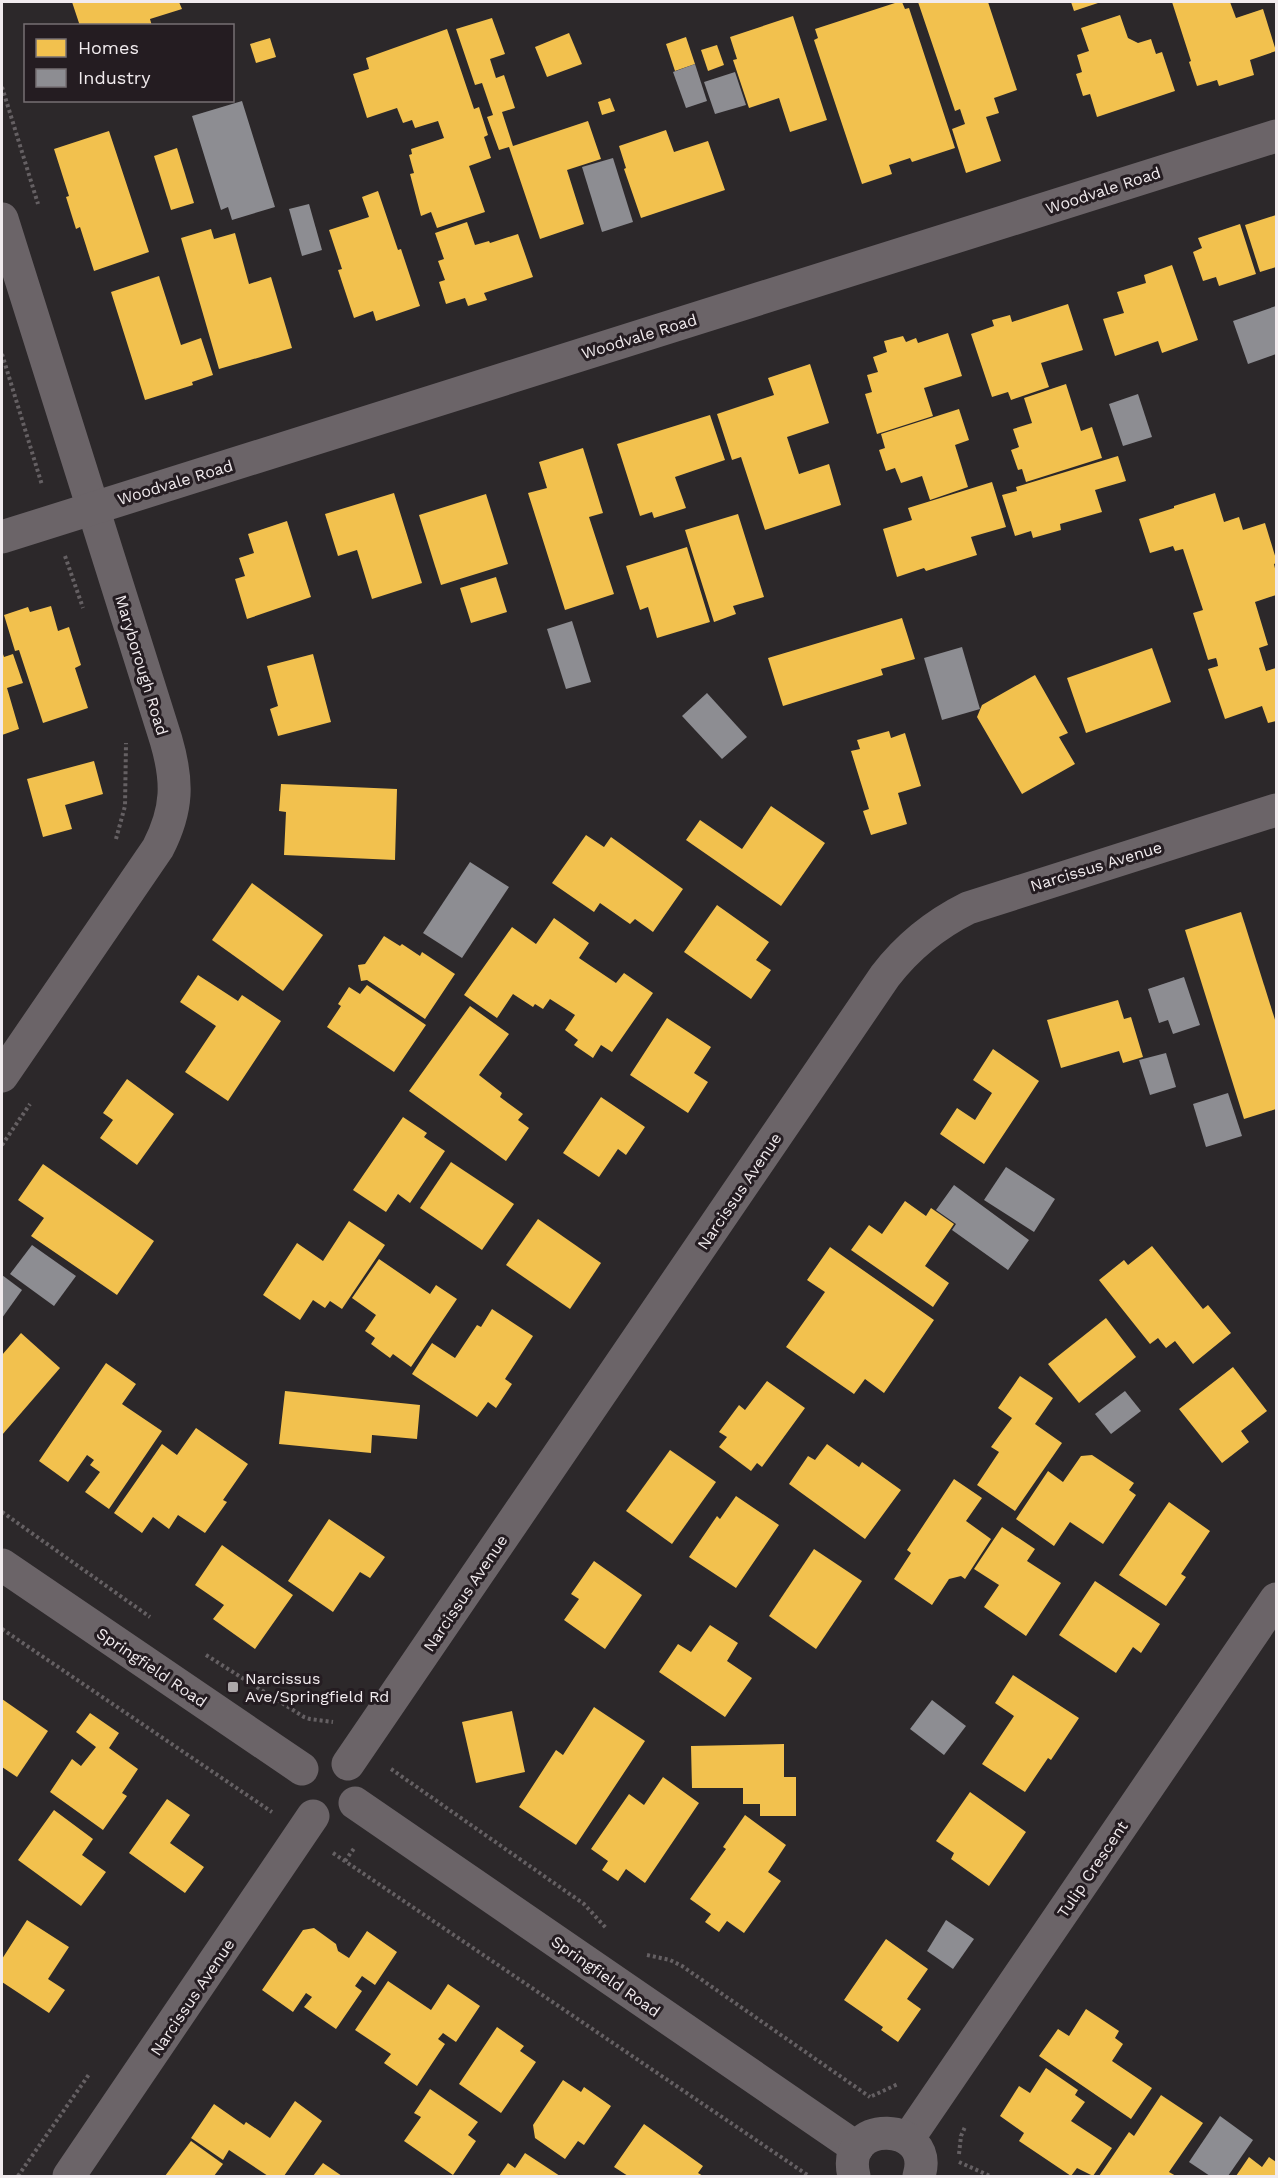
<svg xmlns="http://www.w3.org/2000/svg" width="1278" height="2178" font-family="'Work Sans',sans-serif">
	<rect width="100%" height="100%" fill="#2c282a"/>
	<g fill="#f2c14e">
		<path d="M72,2H179L182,9L150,19L152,26H80Z"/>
		<path d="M898,2H902L905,9L909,8L955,148L912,162L910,158L889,165L892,174L862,184L814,40L818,38L815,29Z"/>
		<path d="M918,2H988L1017,90L994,98L999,113L986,117L1001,161L966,173L952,129L965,124L960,109L955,111Z"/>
		<path d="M1071,2H1101L1074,11Z"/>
		<path d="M1172,2H1230L1236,18L1263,9L1276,51L1250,60L1254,75L1219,86L1217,80L1197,86L1189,62L1191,61Z"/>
		<path d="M1120,15L1128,38L1138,43L1151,39L1156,54L1162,52L1175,91L1097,117L1090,94L1083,96L1076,74L1082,72L1077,55L1089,51L1081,28Z"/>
		<path d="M793,16L827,120L790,132L779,98L749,108L733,60L737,59L730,37Z"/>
		<path d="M492,18L505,54L490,59L496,78L504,75L515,108L502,112L513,146L588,121L601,159L567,170L584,224L540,239L509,147L499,150L487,117L493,115L482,83L475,85L456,29Z"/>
		<path d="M447,29L474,109L479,107L488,135L484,137L491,158L469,166L485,212L437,228L431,212L421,216L410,174L414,173L409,155L412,154L411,149L444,138L438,121L415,128L412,120L403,123L397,108L367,118L353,74L369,69L366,58Z"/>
		<path d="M569,33L582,64L547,77L535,47Z"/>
		<path d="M686,37L695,64L675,71L666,44Z"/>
		<path d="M270,38L276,57L256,63L250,44Z"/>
		<path d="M717,45L724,65L708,71L701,50Z"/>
		<path d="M610,98L615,111L602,115L598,102Z"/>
		<path d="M666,130L674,152L708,141L725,190L641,218L624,169L626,168L619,146Z"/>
		<path d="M109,131L149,252L94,271L80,227L76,229L66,197L69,196L54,149Z"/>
		<path d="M177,148L194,203L171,210L154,156Z"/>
		<path d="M378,191L398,250L401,249L420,306L376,321L373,311L354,318L338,270L342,269L329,230L369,217L362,197Z"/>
		<path d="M1276,215V267L1260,272L1245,225Z"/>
		<path d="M467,222L475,245L489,241L490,243L518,234L533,277L484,293L487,300L468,306L465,298L446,304L439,282L445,280L438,261L444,259L435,233Z"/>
		<path d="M1240,224L1256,274L1219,286L1216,277L1203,281L1193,252L1202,248L1198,238Z"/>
		<path d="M211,229L214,239L235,233L249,284L271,277L292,348L219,369L181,238Z"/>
		<path d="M1172,265L1198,340L1162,353L1158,341L1115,356L1103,319L1124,313L1117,292L1146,283L1144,275Z"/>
		<path d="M159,276L181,345L201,338L213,375L192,382L193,385L145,400L111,292Z"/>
		<path d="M1068,304L1083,350L1041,363L1049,387L1011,400L1008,392L992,397L971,334L994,326L992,320L1010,315L1012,322Z"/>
		<path d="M948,333L962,376L924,388L933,416L877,434L865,394L872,392L867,375L878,372L873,357L887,352L884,341L903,336L906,342L916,338L918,343Z"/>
		<path d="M810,364L829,423L787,437L799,474L829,464L841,505L765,530L741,457L732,460L717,414L774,395L768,378Z"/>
		<path d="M1066,384L1081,431L1092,427L1102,458L1026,482L1022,469L1018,470L1011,450L1019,447L1013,429L1032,423L1024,398Z"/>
		<path d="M959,409L969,440L955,445L968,487L930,500L922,476L901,483L895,468L886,471L879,450L885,448L881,434Z"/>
		<path d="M710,415L725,460L675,477L686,508L654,518L652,512L640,516L617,444Z"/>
		<path d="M583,448L603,513L589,517L614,594L565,610L528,493L547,488L539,462Z"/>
		<path d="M1118,456L1126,481L1095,490L1102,512L1060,524L1061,530L1033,538L1031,531L1015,536L1002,495L1017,491L1016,487Z"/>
		<path d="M992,482L1006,527L971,537L977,555L926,571L924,568L897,577L883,529L912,520L908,508Z"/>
		<path d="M394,493L422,583L372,599L357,550L338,556L325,514Z"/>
		<path d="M1215,493L1224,522L1239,517L1243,530L1265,523L1276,559V563L1274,564L1276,573V595L1255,602L1268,645L1259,648L1266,671L1276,668V721L1268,723L1262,706L1225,719L1208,669L1218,666L1217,661L1216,658L1208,660L1193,613L1203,610L1183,549L1175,551L1173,546L1150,553L1139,519L1174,508V506Z"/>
		<path d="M486,494L508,564L441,585L419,515Z"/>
		<path d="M738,514L764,597L733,606L736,614L714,622L685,530Z"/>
		<path d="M287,521L311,597L247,619L235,579L245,576L239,558L254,553L248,534Z"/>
		<path d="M687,547L710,622L657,638L648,607L640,610L626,566Z"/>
		<path d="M496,577L507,612L471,623L460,588Z"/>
		<path d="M51,606L58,631L69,627L81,665L75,668L88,708L43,723L19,650L15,651L4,615L28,607L30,612Z"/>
		<path d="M902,618L915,659L881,669L883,675L783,706L768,658Z"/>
		<path d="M1152,648L1171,702L1086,733L1067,678Z"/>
		<path d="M2,651L4,657L13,654L23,683L7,688L19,729L2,735Z"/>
		<path d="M313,654L331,722L278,736L270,709L278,706L267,666Z"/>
		<path d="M1035,675L1068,733L1059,737L1075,764L1022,794L977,717L982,705Z"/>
		<path d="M889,731L891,738L905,733L921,786L898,793L907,824L871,835L863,811L869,809L851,751L860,749L857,740Z"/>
		<path d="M94,761L103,794L65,805L72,829L43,837L27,779Z"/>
		<path d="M281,784L397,789L395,860L284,855L286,812L279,811Z"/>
		<path d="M771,806L825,843L781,906L686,840L700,820L742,849Z"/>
		<path d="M586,835L604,847L611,837L683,889L653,932L635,919L630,924L600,903L594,912L552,883Z"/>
		<path d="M252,883L323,935L283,991L212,940Z"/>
		<path d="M717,905L769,942L756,960L771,970L751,999L684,952Z"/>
		<path d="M1241,912L1276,1023V1109L1244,1119L1185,930Z"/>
		<path d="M554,918L589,943L579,958L616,983L624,973L653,993L612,1052L601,1045L593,1058L574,1045L578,1040L565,1030L575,1015L550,999L543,1009L535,1004L533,1007L513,994L497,1018L464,995L512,927L536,944Z"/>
		<path d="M384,936L400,946L402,944L420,956L422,952L455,974L425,1019L367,980L361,981L358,965L365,964Z"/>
		<path d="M198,975L238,1001L242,995L281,1021L228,1101L185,1072L216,1026L180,1002Z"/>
		<path d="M367,985L426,1025L394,1072L327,1027L341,1006L338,1004L349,987L360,994Z"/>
		<path d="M1118,1000L1124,1019L1131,1017L1143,1057L1123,1063L1119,1051L1061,1068L1047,1020Z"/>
		<path d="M470,1006L509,1034L479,1075L502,1093L500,1097L523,1114L518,1120L529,1128L506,1161L409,1091Z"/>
		<path d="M667,1018L711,1047L694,1073L708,1082L688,1113L630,1075Z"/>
		<path d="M993,1049L1039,1081L984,1164L940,1134L957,1108L975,1120L992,1093L973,1080Z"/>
		<path d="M127,1079L174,1114L137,1165L100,1138L113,1120L103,1113Z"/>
		<path d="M601,1097L645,1127L626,1155L618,1149L599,1177L563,1153Z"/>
		<path d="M403,1117L427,1133L424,1137L445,1151L410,1203L398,1194L386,1212L353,1190Z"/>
		<path d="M451,1162L514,1204L482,1250L420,1208Z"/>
		<path d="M43,1164L154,1241L117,1295L31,1236L44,1218L18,1200Z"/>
		<path d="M905,1201L926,1216L931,1208L954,1224L925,1266L949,1283L933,1307L851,1250L869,1225L882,1234Z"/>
		<path d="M538,1219L601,1263L570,1309L506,1265Z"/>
		<path d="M349,1221L385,1245L342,1309L330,1301L325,1308L313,1300L300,1320L263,1295L297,1243L323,1261Z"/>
		<path d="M1152,1246L1203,1309L1208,1305L1231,1333L1193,1364L1175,1341L1166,1348L1158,1338L1150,1344L1099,1280L1124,1260L1128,1265Z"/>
		<path d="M830,1247L934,1320L884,1393L865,1379L854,1394L786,1347L825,1292L807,1280Z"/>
		<path d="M379,1259L430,1294L436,1285L457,1299L411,1367L393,1354L390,1358L371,1344L375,1338L365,1331L376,1315L352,1298Z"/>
		<path d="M492,1309L533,1336L505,1379L512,1384L496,1408L488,1402L477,1417L412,1374L432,1343L455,1358L477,1325L481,1327Z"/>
		<path d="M1106,1318L1136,1357L1079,1403L1048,1364Z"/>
		<path d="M21,1333L60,1368L2,1435V1355Z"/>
		<path d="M106,1363L136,1384L122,1404L162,1431L109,1509L85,1492L100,1472L90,1465L94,1460L87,1455L68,1482L39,1461Z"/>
		<path d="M1233,1367L1267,1411L1241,1431L1249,1442L1222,1463L1179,1409Z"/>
		<path d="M1020,1376L1053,1398L1035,1424L1062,1443L1015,1511L977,1485L999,1452L991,1447L1012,1418L998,1408Z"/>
		<path d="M767,1381L805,1408L762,1467L757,1463L751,1471L719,1447L727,1437L719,1432L739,1405L745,1410Z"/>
		<path d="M285,1391L420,1405L417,1439L372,1435L371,1453L279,1444Z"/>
		<path d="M196,1428L248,1464L223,1500L227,1502L205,1533L178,1515L169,1529L153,1517L142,1533L114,1513L162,1444L177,1455Z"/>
		<path d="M827,1444L859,1467L862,1462L901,1490L865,1539L789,1484L808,1456L815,1460Z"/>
		<path d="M670,1450L716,1482L672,1544L626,1511Z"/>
		<path d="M1092,1455L1134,1483L1129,1490L1136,1495L1103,1544L1070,1522L1054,1546L1016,1519L1048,1471L1063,1482L1081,1456Z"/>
		<path d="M954,1479L982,1498L966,1521L991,1539L965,1579L961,1576L949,1579L932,1605L894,1579L911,1553L907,1550Z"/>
		<path d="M736,1496L779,1525L736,1588L689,1557L717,1516L720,1519Z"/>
		<path d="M1169,1502L1210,1531L1181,1574L1186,1577L1166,1606L1119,1575Z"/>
		<path d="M329,1519L385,1557L370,1578L360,1572L333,1612L288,1581Z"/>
		<path d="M1002,1527L1035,1549L1027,1561L1061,1583L1026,1636L984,1607L999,1585L974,1569Z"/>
		<path d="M222,1545L293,1595L255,1649L213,1619L224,1605L195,1585Z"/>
		<path d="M814,1549L862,1581L816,1649L769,1616Z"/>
		<path d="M594,1561L642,1595L605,1649L564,1620L579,1599L571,1594Z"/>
		<path d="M1095,1581L1160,1624L1141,1653L1133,1647L1116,1673L1059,1635Z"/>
		<path d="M710,1625L738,1643L727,1661L752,1678L725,1717L659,1672L678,1644L691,1652Z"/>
		<path d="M1013,1675L1079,1718L1051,1760L1048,1758L1025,1792L982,1764L1014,1716L995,1703Z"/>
		<path d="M2,1699L48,1731L17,1777L2,1767Z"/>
		<path d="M594,1707L645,1741L576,1845L519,1807L556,1750L563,1755Z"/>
		<path d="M512,1711L525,1772L476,1783L462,1722Z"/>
		<path d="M90,1713L119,1733L109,1748L138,1769L122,1793L127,1796L103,1830L50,1792L72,1759L81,1766L96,1747L76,1732Z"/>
		<path d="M784,1744V1777H796V1816H760V1804H743V1788H692L691,1746Z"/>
		<path d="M663,1777L699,1803L645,1883L626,1869L618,1881L602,1870L608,1861L591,1849L629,1794L644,1805Z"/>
		<path d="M970,1792L1026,1832L989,1886L951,1859L954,1853L936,1841Z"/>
		<path d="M167,1799L190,1815L170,1843L204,1867L185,1893L129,1853Z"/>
		<path d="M54,1810L93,1839L82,1855L106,1872L81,1906L18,1860Z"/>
		<path d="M745,1815L786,1845L768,1872L781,1881L744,1933L727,1921L719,1932L705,1922L711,1914L690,1899L726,1849L723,1847Z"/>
		<path d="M27,1920L69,1947L48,1979L65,1990L49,2013L2,1982V1959Z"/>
		<path d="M314,1928L336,1944L338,1951L349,1958L367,1931L397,1952L375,1985L362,1976L355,1986L362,1991L336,2029L304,2007L312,1997L306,1993L293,2012L262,1990L303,1930Z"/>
		<path d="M886,1939L928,1969L907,1999L921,2009L898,2042L881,2030L883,2027L844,2000Z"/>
		<path d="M388,1981L431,2010L448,1984L480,2006L456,2042L443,2033L438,2039L445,2044L417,2086L384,2063L391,2054L355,2030Z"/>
		<path d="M1086,2009L1119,2031L1115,2038L1123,2044L1112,2061L1152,2088L1131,2119L1039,2056L1058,2029L1069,2036Z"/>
		<path d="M497,2027L524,2046L520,2051L536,2062L501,2113L459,2084Z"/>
		<path d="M1046,2068L1078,2090L1075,2095L1085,2102L1071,2121L1112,2148L1093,2176L1077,2168L1071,2176L1019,2141L1024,2133L1000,2116L1019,2086L1030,2093Z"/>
		<path d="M563,2080L581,2092L584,2087L611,2106L584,2145L578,2141L565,2159L535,2138L533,2125Z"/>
		<path d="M430,2089L478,2122L468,2135L476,2141L453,2175L404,2141L421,2117L414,2113Z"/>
		<path d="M1161,2095L1203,2123L1169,2172L1176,2176H1099L1129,2132L1134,2136Z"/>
		<path d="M295,2101L322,2121L284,2176H268L229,2150L223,2160L191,2138L214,2104L244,2125L246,2122L270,2138Z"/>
		<path d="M644,2124L703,2166L698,2173L703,2176H628L614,2167Z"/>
		<path d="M191,2141L223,2164L214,2176H165Z"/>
		<path d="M525,2153L560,2176H499L508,2163L515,2168Z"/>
		<path d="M1249,2157L1262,2167L1269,2157L1276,2162V2176H1236Z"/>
		<path d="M323,2163L342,2176H313Z"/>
	</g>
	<g fill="#8d8d92">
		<path d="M695,64L707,101L686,108L673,72Z"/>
		<path d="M735,72L746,105L715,114L704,82Z"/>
		<path d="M242,101L275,207L232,220L228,207L221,210L192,116Z"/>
		<path d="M613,158L633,222L602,232L582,167Z"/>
		<path d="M309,204L322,250L302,256L289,209Z"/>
		<path d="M1276,306V354L1248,364L1233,321Z"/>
		<path d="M1138,394L1152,437L1123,446L1109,404Z"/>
		<path d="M572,621L591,682L566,689L547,629Z"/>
		<path d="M962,647L980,709L942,720L924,658Z"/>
		<path d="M707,693L747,737L722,759L682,716Z"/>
		<path d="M470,862L509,887L462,958L423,933Z"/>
		<path d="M1184,977L1200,1025L1173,1034L1168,1020L1159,1023L1148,989Z"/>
		<path d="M1166,1053L1176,1087L1150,1095L1139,1060Z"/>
		<path d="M1228,1093L1242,1136L1206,1147L1193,1104Z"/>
		<path d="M1006,1167L1055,1199L1034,1232L984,1200Z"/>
		<path d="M954,1185L1029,1240L1008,1270L952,1230L956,1224L936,1210Z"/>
		<path d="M32,1245L76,1276L54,1306L10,1274Z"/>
		<path d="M2,1275L22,1290L2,1318Z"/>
		<path d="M1125,1391L1141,1411L1111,1434L1095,1414Z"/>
		<path d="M932,1700L966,1726L944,1755L910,1729Z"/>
		<path d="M946,1920L974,1939L953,1969L927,1951Z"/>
		<path d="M1220,2116L1253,2140L1228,2176H1210L1189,2162Z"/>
	</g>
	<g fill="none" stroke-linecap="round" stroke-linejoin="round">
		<g stroke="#656063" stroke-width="4" stroke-dasharray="3 3" stroke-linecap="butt">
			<path d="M2,87L38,204"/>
			<path d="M2,354L42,485"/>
			<path d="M65,556L83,608"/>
			<path d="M116,839L125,806L126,743"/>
			<path d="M2,1145L30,1104"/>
			<path d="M2,1512L150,1617"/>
			<path d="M2,1629L272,1812"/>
			<path d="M206,1655L304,1717L310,1719L333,1722"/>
			<path d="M391,1769L584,1904L606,1928"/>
			<path d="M333,1853L809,2176"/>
			<path d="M345,1861L355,1847"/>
			<path d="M647,1955L670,1960L682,1966L870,2097"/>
			<path d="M872,2096L898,2084"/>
			<path d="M959,2154L961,2136L965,2127"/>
			<path d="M959,2162L990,2176"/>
			<path d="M18,2176L90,2073"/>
		</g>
		<g stroke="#6b6468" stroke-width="33">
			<path d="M2,219L166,740C178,781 178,809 158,848L2,1076"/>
			<path d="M2,537L1276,136"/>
			<path d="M2,1565L302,1769"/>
			<path d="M348,1764L885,976C908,946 934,925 968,908L1276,810"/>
			<path d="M355,1803L857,2148"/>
			<path d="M908,2139L1276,1599"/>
			<path d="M69,2176L313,1816"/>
			<path d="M854,2176C839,2117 936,2121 919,2176"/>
		</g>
	</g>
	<rect fill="#aca7a9" stroke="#241c21" stroke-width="2" x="227" y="1681" width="12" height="12" rx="3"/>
	<g text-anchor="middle" stroke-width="6" stroke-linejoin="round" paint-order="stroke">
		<g font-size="16" fill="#f1ebee" stroke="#241c21">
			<text transform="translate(1103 190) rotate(-18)" y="6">Woodvale Road</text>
			<text transform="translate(639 336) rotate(-17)" y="6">Woodvale Road</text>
			<text transform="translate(175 482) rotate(-17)" y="6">Woodvale Road</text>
			<text transform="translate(142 665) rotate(73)" y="6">Maryborough Road</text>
			<text transform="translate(1096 866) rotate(-17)" y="6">Narcissus Avenue</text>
			<text transform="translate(739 1191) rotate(-56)" y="6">Narcissus Avenue</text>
			<text transform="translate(465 1593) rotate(-56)" y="6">Narcissus Avenue</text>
			<text transform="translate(152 1667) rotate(34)" y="6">Springfield Road</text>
			<text transform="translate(1092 1869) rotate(-56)" y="6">Tulip Crescent</text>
			<text transform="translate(606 1976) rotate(35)" y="6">Springfield Road</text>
			<text transform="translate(192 1997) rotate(-56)" y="6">Narcissus Avenue</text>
		</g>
		<g font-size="16" fill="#f1ebee" stroke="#241c21" text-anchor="start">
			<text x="245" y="1684">Narcissus<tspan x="245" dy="18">Ave/Springfield Rd</tspan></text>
		</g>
	</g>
	<rect width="1278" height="2178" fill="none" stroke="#f1ebee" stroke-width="6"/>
	<rect x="24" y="24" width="210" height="78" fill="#241c21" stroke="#766f73" stroke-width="1.5"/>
	<rect x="36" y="39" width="30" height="18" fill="#f2c14e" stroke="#766f73" stroke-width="1.5"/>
	<text x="78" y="54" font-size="18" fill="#f1ebee">Homes</text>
	<rect x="36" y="69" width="30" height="18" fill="#8d8d92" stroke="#766f73" stroke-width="1.5"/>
	<text x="78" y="84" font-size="18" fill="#f1ebee">Industry</text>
</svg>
